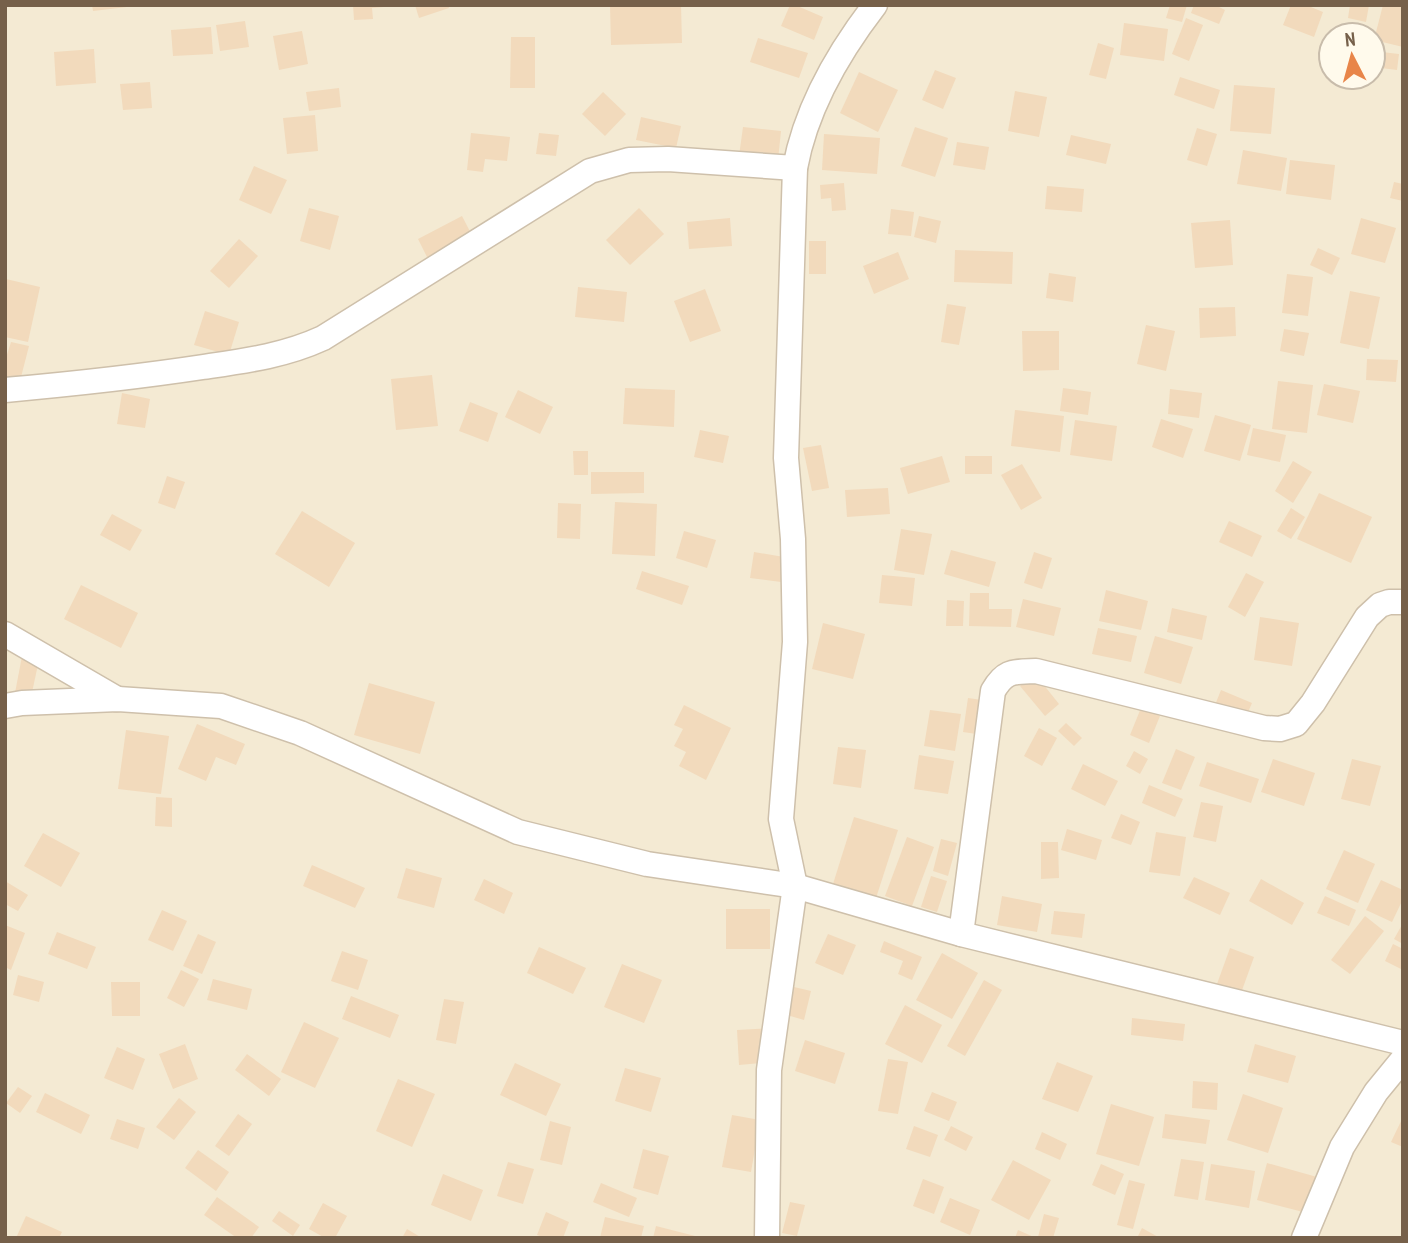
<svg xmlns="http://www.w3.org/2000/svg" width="1408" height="1243" font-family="'PT Sans Narrow',sans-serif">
	<rect width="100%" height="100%" fill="#fdf7e5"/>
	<path fill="#f4ead3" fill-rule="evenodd" d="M5,5H1403V1238H5ZM1331,35H1373V77H1331Z"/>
	<g fill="#f2dabc">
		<path d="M92,5H127V7L93,11Z"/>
		<path d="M353,5H384V7L372,8L373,19L354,20Z"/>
		<path d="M415,5H448L449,8L419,18Z"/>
		<path d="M610,5H681L682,43L611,45Z"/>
		<path d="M790,5H795L823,17L814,40L781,26Z"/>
		<path d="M1170,5H1187L1182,22L1166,18Z"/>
		<path d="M1194,5H1215L1225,10L1219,24L1191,13Z"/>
		<path d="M1291,5H1306L1323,12L1314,37L1283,25Z"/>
		<path d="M1350,5H1369L1366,22L1348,18Z"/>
		<path d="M1383,5H1403V47L1374,40Z"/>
		<path d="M1186,18L1203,25L1189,61L1172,54Z"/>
		<path d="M245,21L249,47L220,51L216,25Z"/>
		<path d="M1124,23L1168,29L1164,61L1120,55Z"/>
		<path d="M211,27L213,54L173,56L171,30Z"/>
		<path d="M302,31L308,64L279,70L273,36Z"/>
		<path d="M511,37H535V88H510Z"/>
		<path d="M758,38L808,53L799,78L750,62Z"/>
		<path d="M1098,43L1114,48L1106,79L1089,75Z"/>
		<path d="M94,49L96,83L56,86L54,52Z"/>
		<path d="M1373,51L1399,54L1397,70L1373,67Z"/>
		<path d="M935,70L956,78L943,109L922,100Z"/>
		<path d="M859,72L898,90L878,132L840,113Z"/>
		<path d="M1180,77L1220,90L1214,109L1174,95Z"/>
		<path d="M150,82L152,108L123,110L120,84Z"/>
		<path d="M1234,85L1275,88L1271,134L1230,131Z"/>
		<path d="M339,88L341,107L309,111L306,92Z"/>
		<path d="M1015,91L1047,97L1039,137L1008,131Z"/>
		<path d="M603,92L626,114L605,136L582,114Z"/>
		<path d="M315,115L318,151L287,154L283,118Z"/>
		<path d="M641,117L681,126L676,148L636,140Z"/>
		<path d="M743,127L781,131L778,160L739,156Z"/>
		<path d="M915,127L948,138L935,177L901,166Z"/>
		<path d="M1197,128L1217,134L1207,166L1187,160Z"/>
		<path d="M471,133L510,137L507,161L485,159L483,172L467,170Z"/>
		<path d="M539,133L559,135L556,156L536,154Z"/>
		<path d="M824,134L880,138L877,174L822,170Z"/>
		<path d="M1071,135L1111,144L1106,164L1066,155Z"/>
		<path d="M957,142L989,147L985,170L953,165Z"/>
		<path d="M1243,150L1287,158L1281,191L1237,184Z"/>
		<path d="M1290,160L1335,165L1331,200L1286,194Z"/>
		<path d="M254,166L287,180L271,214L239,200Z"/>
		<path d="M1394,182L1403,184V201L1390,198Z"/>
		<path d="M844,183L846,210L832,211L831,198L821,199L820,185Z"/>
		<path d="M1047,186L1084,189L1082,212L1045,209Z"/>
		<path d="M309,208L339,216L330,250L300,241Z"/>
		<path d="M639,208L664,234L630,265L606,240Z"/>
		<path d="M891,209L914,212L911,236L888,234Z"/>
		<path d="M462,216L480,251L435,273L418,239Z"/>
		<path d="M919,216L941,221L936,243L914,237Z"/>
		<path d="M730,218L732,246L689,249L687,222Z"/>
		<path d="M1361,218L1396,228L1385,263L1351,254Z"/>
		<path d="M1230,220L1233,265L1195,268L1191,223Z"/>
		<path d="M239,239L258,256L229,288L210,271Z"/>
		<rect x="809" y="241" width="17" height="33"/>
		<path d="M1318,248L1340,258L1332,275L1310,265Z"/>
		<path d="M955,250L1013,252L1012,284L954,282Z"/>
		<path d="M898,252L909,279L874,294L863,266Z"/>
		<path d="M1049,273L1076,277L1073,302L1046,298Z"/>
		<path d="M1287,274L1313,277L1308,316L1282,313Z"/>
		<path d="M6,279L40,287L28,342L5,337Z"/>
		<path d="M578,287L627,292L624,322L575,317Z"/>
		<path d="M705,289L721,331L690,342L674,301Z"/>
		<path d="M1350,291L1380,297L1369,349L1340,343Z"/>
		<path d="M947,304L966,307L959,345L941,342Z"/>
		<path d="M1235,307L1236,336L1200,338L1199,308Z"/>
		<path d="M205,311L239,322L229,355L194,345Z"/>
		<path d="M1146,325L1175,331L1166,371L1137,364Z"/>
		<path d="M1284,329L1309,333L1304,356L1280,351Z"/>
		<path d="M1022,331H1059V370L1023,371Z"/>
		<path d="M11,342L29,346L20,381L5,377V361Z"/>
		<path d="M1367,359L1398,360L1396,382L1366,380Z"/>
		<path d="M432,375L438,426L396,430L391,379Z"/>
		<path d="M1278,381L1313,385L1307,433L1272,429Z"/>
		<path d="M1324,384L1360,391L1353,423L1317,415Z"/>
		<path d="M625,388L675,390L674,427L623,424Z"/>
		<path d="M1063,388L1091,392L1088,415L1060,411Z"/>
		<path d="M1170,389L1202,393L1199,418L1168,414Z"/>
		<path d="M518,390L553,407L540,434L505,417Z"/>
		<path d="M122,393L150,399L145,428L117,424Z"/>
		<path d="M470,402L498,413L488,442L459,431Z"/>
		<path d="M1015,410L1064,416L1060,452L1011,446Z"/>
		<path d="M1215,415L1251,425L1240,461L1204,451Z"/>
		<path d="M1161,419L1193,429L1183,458L1152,447Z"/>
		<path d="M1075,420L1117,426L1112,461L1070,455Z"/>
		<path d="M1253,428L1286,435L1280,462L1247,455Z"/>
		<path d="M700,430L729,436L723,463L694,457Z"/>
		<path d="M821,445L829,488L812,491L803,448Z"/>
		<path d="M573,451H588V475H574Z"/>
		<path d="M942,456L950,482L908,494L900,468Z"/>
		<rect x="965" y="456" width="27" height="18"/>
		<path d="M1293,461L1312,472L1293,503L1275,491Z"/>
		<path d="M1022,464L1042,498L1021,510L1001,475Z"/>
		<path d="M591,472H644V493L591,494Z"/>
		<path d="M167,476L185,482L175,509L158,503Z"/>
		<path d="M888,488L890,514L847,517L845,490Z"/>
		<path d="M1319,493L1372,517L1351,563L1297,539Z"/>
		<path d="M615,502L657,504L655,556L612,554Z"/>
		<path d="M558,503L581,504L580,539L557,538Z"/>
		<path d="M1291,508L1305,517L1291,539L1277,531Z"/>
		<path d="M302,511L355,543L329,587L275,554Z"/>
		<path d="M112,514L142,530L130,551L100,535Z"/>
		<path d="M1229,521L1262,536L1252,557L1219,542Z"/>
		<path d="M901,529L932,534L924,575L894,570Z"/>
		<path d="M684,531L716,540L707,568L676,558Z"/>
		<path d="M951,550L996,562L989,587L944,574Z"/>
		<path d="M754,552L784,557L781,582L750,578Z"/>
		<path d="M1034,552L1052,558L1042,589L1024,583Z"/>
		<path d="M642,571L689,586L682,605L636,589Z"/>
		<path d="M1246,573L1264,582L1245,617L1228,607Z"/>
		<path d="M882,575L915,578L912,606L879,603Z"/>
		<path d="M81,585L138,613L121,648L64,619Z"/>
		<path d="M1106,590L1148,601L1141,630L1099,621Z"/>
		<path d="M970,593H989V609H1012L1011,627L969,626Z"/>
		<path d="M1023,599L1061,608L1054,636L1016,627Z"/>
		<path d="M947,600L964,601L963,626H946Z"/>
		<path d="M1172,608L1207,616L1202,640L1167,632Z"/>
		<path d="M1260,617L1299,623L1292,666L1254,660Z"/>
		<path d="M823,623L865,634L853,679L812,669Z"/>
		<path d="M1098,628L1137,636L1131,662L1092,654Z"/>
		<path d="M1155,636L1193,647L1181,684L1144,673Z"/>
		<path d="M22,656L39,660L31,697L15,693Z"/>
		<path d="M1035,674L1059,704L1045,716L1020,686Z"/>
		<path d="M369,683L435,702L420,754L354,735Z"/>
		<path d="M1221,690L1252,703L1239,733L1209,720Z"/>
		<path d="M968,698L989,701L983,735L963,732Z"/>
		<path d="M684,705L731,728L706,780L679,766L686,752L674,746L683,729L674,725Z"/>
		<path d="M1141,708L1160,716L1149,743L1130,735Z"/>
		<path d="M930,710L961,714L955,751L924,746Z"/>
		<path d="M1066,723L1082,738L1074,746L1058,731Z"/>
		<path d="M197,724L245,744L236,765L216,757L206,781L178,769Z"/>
		<path d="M1039,728L1057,738L1042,766L1024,756Z"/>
		<path d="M126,730L169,736L161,794L118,789Z"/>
		<path d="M838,747L866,750L861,788L833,784Z"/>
		<path d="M1176,749L1195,757L1181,790L1162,783Z"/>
		<path d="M1134,751L1148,759L1140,774L1126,766Z"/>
		<path d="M919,755L954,761L948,794L914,789Z"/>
		<path d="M1273,759L1315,773L1304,806L1261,792Z"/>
		<path d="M1352,759L1381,766L1370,806L1341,799Z"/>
		<path d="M1207,762L1259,779L1251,803L1199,786Z"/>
		<path d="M1083,764L1118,781L1105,806L1071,789Z"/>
		<path d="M1149,785L1183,799L1175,817L1142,803Z"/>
		<path d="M156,797L172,798V827L155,826Z"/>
		<path d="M1201,802L1223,806L1216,842L1193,837Z"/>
		<path d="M1121,814L1140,822L1131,845L1111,838Z"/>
		<path d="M854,817L898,830L876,898L833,884Z"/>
		<path d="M1067,829L1102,840L1096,860L1061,850Z"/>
		<path d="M1156,832L1186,837L1180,876L1149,872Z"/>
		<path d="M43,833L80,853L61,887L24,866Z"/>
		<path d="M907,837L934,847L912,906L885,896Z"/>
		<path d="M941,839L957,843L948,876L933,871Z"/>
		<path d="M1041,842H1058L1059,878L1041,879Z"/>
		<path d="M1344,850L1375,864L1358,903L1326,889Z"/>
		<path d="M312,865L365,888L355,908L303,886Z"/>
		<path d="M406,868L442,878L434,908L397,898Z"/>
		<path d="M931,876L947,881L937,912L921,907Z"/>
		<path d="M1194,877L1230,893L1220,915L1183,898Z"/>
		<path d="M484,879L513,893L504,914L474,900Z"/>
		<path d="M1261,879L1304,903L1292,925L1249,901Z"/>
		<path d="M1381,880L1403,890V899L1392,922L1366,910Z"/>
		<path d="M5,881L28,895L18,911L5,904Z"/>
		<path d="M1002,896L1042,904L1037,932L997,925Z"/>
		<path d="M1325,896L1356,910L1349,926L1317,913Z"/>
		<rect x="726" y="909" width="44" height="40"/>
		<path d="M162,910L187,921L173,951L148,940Z"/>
		<path d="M1054,911L1085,914L1082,938L1051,934Z"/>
		<path d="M1365,916L1384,931L1350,974L1331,960Z"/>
		<path d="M1403,923V944L1394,939Z"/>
		<path d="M5,925L25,933L11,970L5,967Z"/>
		<path d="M57,932L96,947L87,969L48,954Z"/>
		<path d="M198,934L216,942L202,974L183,966Z"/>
		<path d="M828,934L856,945L843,975L815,963Z"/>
		<path d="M884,941L922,957L912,980L898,974L903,961L880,952Z"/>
		<path d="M1393,944L1403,949V970L1385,961Z"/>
		<path d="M539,947L586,968L573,994L527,973Z"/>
		<path d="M1230,948L1254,957L1241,993L1217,984Z"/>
		<path d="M342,951L368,960L358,990L331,981Z"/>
		<path d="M942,953L978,973L952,1019L916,1000Z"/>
		<path d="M622,964L662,980L644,1023L604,1007Z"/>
		<path d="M181,970L199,979L184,1007L167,998Z"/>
		<path d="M18,975L44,982L39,1002L13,995Z"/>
		<path d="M213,979L252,989L247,1010L207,1000Z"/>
		<path d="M984,980L1002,990L965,1056L947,1046Z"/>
		<path d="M111,982H140V1016H112Z"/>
		<path d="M794,987L811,991L804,1020L787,1015Z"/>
		<path d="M351,996L399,1015L390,1038L342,1019Z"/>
		<path d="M444,999L464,1002L456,1044L436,1040Z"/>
		<path d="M905,1005L942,1025L922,1063L885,1044Z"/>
		<path d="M1132,1018L1185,1024L1183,1041L1131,1035Z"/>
		<path d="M304,1022L339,1038L315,1088L281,1072Z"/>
		<path d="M771,1028L773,1062L739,1065L737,1030Z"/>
		<path d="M805,1040L845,1053L835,1084L795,1071Z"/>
		<path d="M185,1044L198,1079L173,1089L159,1054Z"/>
		<path d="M1255,1044L1296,1056L1288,1083L1247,1072Z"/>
		<path d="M117,1047L145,1059L133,1090L104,1078Z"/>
		<path d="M247,1054L281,1079L269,1096L235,1070Z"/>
		<path d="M888,1059L908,1062L898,1114L878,1111Z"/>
		<path d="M1057,1062L1093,1076L1078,1112L1042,1099Z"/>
		<path d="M515,1063L561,1084L546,1116L500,1095Z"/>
		<path d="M625,1068L661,1078L651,1112L615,1101Z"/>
		<path d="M398,1079L435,1094L412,1147L376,1131Z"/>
		<path d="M1193,1081L1218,1083L1217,1110L1192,1108Z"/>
		<path d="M18,1087L32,1096L20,1113L6,1103Z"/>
		<path d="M932,1092L957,1102L949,1121L924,1111Z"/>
		<path d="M45,1093L90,1115L81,1134L36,1112Z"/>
		<path d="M1243,1094L1283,1108L1268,1153L1227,1140Z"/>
		<path d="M179,1098L196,1112L174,1140L156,1127Z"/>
		<path d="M1111,1104L1154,1117L1139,1166L1096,1154Z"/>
		<path d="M238,1114L252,1124L229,1156L215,1146Z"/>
		<path d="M1165,1114L1210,1120L1206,1144L1162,1138Z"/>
		<path d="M732,1115L760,1120L751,1172L722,1167Z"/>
		<path d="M1403,1117V1147L1391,1142Z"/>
		<path d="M117,1119L145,1128L138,1149L110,1139Z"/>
		<path d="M550,1121L571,1127L562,1165L540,1160Z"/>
		<path d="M914,1126L938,1135L930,1157L906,1149Z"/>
		<path d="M951,1126L973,1137L966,1151L944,1140Z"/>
		<path d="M1042,1132L1067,1144L1060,1160L1035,1149Z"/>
		<path d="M643,1149L669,1156L658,1195L633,1188Z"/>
		<path d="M198,1150L229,1172L216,1191L185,1168Z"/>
		<path d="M1181,1159L1204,1162L1198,1200L1174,1196Z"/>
		<path d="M1013,1160L1051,1180L1029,1220L991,1200Z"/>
		<path d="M508,1162L534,1169L523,1204L497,1196Z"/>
		<path d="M1267,1163L1317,1177L1307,1213L1257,1200Z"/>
		<path d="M1101,1164L1124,1174L1115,1195L1092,1185Z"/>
		<path d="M1211,1164L1255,1171L1249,1208L1205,1200Z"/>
		<path d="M443,1174L483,1190L471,1221L431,1205Z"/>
		<path d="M923,1179L944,1187L934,1214L913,1206Z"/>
		<path d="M1129,1180L1145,1184L1133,1229L1117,1225Z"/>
		<path d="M601,1183L637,1198L629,1217L593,1202Z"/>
		<path d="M217,1197L259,1227L251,1238H237L204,1215Z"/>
		<path d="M950,1198L980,1210L970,1235L940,1222Z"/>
		<path d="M790,1202L805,1205L797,1236L782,1233Z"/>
		<path d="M323,1203L347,1216L335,1238H325L309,1229Z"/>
		<path d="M279,1211L300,1225L293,1236L272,1221Z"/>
		<path d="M546,1212L569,1222L563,1238H545L537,1235Z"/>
		<path d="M1044,1214L1059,1218L1053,1238L1038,1237Z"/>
		<path d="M26,1216L62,1232L59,1238H16Z"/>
		<path d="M605,1217L644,1226L641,1238H600Z"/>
		<path d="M656,1226L699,1237V1238H653Z"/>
		<path d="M1142,1228L1160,1238H1137Z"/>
		<path d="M407,1229L422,1238H402Z"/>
		<path d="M1018,1230L1036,1238H1015Z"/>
	</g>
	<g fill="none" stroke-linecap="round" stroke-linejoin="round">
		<g stroke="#cec0ab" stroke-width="27">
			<g id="street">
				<path d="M5,390C72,384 137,377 203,367C244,361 284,356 323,338L590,171L629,160L668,159L795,168"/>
				<path d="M5,634L117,699"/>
				<path d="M5,706L22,703L118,699L221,706L300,733L518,832L647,864L795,886L961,934L1403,1043"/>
				<path d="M961,934L993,691C1005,670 1013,672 1036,671L1264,728L1280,729L1296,724L1313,703L1367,617L1380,605L1389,602H1403"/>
				<path d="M767,1238L769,1070L795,886L781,819L795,642L793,539L786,458L795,168C806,108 838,53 875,5"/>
				<path d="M1304,1238L1342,1147L1376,1092L1403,1059"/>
			</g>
		</g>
		<use href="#street" stroke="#fff" stroke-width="24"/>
	</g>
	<rect width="1408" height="1243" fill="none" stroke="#76604a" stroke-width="14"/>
	<g transform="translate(1352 56) rotate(354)"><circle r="33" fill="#fffaec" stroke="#c8bcab" stroke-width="2"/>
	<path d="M0-5L12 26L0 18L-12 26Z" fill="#e88549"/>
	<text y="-10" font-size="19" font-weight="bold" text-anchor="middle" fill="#76604a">N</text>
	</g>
</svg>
